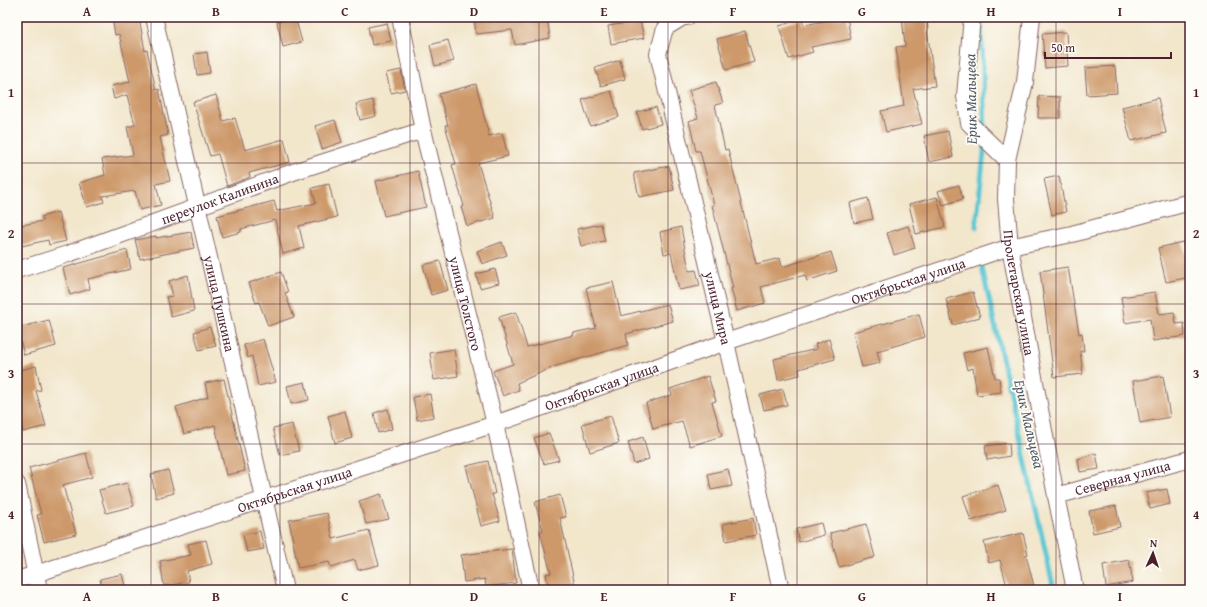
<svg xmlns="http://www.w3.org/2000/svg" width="1207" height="607" font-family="'Gentium Book Plus',serif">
	<rect width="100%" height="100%" fill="#fdfcf7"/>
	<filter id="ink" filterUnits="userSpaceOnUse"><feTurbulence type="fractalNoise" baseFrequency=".025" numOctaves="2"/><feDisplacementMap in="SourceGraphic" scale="8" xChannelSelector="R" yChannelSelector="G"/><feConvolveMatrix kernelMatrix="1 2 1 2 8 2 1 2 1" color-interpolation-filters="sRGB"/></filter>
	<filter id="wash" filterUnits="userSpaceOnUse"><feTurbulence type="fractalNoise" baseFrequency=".012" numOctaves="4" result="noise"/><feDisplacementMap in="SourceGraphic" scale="16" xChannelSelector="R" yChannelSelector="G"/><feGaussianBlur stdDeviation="0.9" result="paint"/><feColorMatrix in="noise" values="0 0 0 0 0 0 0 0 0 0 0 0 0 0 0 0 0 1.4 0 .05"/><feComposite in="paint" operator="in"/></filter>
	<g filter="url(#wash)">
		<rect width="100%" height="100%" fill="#f2e6cb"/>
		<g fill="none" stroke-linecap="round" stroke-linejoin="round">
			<g stroke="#5ac6d3" stroke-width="5">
				<path d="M981,17L985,133"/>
				<path d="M976,227L985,143"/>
				<path d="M981,263L1054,590"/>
			</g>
		</g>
		<g id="blocks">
			<g fill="#cd996b">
				<path d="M112,17H139L145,51L147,50L156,90L159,89L168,135L160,137L170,181L156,184L161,205L140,210L135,191L102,196L104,202L87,207L79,183L105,175L102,159L133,155L127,127L135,125L127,95L114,99L111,86L130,82L119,34L115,35Z"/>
				<path d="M295,17L302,42L283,47L277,22Z"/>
				<path d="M474,17H547L550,38L515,45L512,30L476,34Z"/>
				<path d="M847,17L851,39L811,47L813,52L789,59L779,26L802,19L804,25Z"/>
				<path d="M902,17H927L928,30H927L935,86L913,89L922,124L886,132L881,111L904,106L896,47L905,46Z"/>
				<path d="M640,21L644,38L611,44L608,26Z"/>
				<path d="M387,23L391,41L372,45L368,27Z"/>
				<path d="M745,31L754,62L726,70L717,39Z"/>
				<path d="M1066,32L1068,66L1045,68L1042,34Z"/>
				<path d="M448,40L454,61L435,66L430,45Z"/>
				<path d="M207,52L210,73L197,75L194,54Z"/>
				<path d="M620,60L625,79L601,86L595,68Z"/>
				<path d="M1115,66L1117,93L1087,95L1085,68Z"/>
				<path d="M401,70L405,90L391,93L386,73Z"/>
				<path d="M716,82L723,103L715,105L725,150L728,149L756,264L780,258L782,267L831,252L837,271L807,281L805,275L761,287L765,303L737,311L731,288H733L712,205H714L700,151H696L689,121L698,118L689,90Z"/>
				<path d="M476,84L489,136L502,133L508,156L478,163L495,218L467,226L461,207L464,206L452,165L456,164L445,125H448L439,94Z"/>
				<path d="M611,91L619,117L590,126L582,100Z"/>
				<path d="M216,95L223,121L235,118L245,150L284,139L290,162L249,173L250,177L227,186L218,154L210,156L193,102Z"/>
				<path d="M1039,96L1060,97V118H1038Z"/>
				<path d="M1158,98L1166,133L1131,141L1122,107Z"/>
				<path d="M373,100L376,116L360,120L356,104Z"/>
				<path d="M656,107L661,124L642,129L637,112Z"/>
				<path d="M335,120L342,142L322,149L315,126Z"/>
				<path d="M948,131L953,157L929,162L924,136Z"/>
				<path d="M669,166L674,190L639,197L634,173Z"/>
				<path d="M418,171L426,207L384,216L376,181Z"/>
				<path d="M1059,176L1066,212L1052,215L1044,179Z"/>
				<path d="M329,184L337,217L299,226L304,248L283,254L275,220L241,229V232L222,237L217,216L274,201L277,211L316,203L312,188Z"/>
				<path d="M959,185L963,199L943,205L938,191Z"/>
				<path d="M937,197L945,227L916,234L909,204Z"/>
				<path d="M868,198L873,219L854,223L850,203Z"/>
				<path d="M58,212L66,241L49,245L48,240L17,247V226L43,221L41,217Z"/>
				<path d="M601,224L605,241L581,246L577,229Z"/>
				<path d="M908,226L915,248L894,255L887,233Z"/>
				<path d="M681,227L689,271L696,270L700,286L679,290L671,253L664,254L660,232Z"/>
				<path d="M191,232L194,248L140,259L135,240L156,236V238Z"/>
				<path d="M502,242L507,255L482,264L477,251Z"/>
				<path d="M1183,242L1190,277L1166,282L1158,248Z"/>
				<path d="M127,250L131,269L88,279L90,289L70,295L63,268Z"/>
				<path d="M440,261L448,290L431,295L423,265Z"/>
				<path d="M1068,267L1079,334L1082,333L1084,351H1080L1083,374L1054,377L1040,271Z"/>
				<path d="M495,269L499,283L480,288L476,274Z"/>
				<path d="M281,272L288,292L285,293L294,317L268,326L259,302L256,303L249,283Z"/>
				<path d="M188,275L194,311L171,317L166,297L173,296L169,281Z"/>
				<path d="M613,282L621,316L668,304L673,321L626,334L628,345L556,366L517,383L519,390L503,396L493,371L513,364L499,317L516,312L527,347L574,335L573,333L596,328L586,288Z"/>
				<path d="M973,292L980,317L953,325L946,299Z"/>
				<path d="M1155,292L1159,314L1174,312L1176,324L1184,323L1185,336L1153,341L1150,319L1125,323L1121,297Z"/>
				<path d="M919,314L925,337L877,351L880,363L862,367L853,332Z"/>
				<path d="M49,320L56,346L24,355L17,328Z"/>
				<path d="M210,327L216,346L199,350L194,332Z"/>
				<path d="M263,339L276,382L258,386L252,356L248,358L244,345Z"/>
				<path d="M829,339L835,359L799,369L800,375L778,380L774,359L817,349L815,344Z"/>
				<path d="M988,347L995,378H999L1001,392L977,395L973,368L967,370L963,353Z"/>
				<path d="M454,349L458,376L434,380L430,353Z"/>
				<path d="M36,366L41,390L36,391L46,426L23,432L17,411L21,410L17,390V371Z"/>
				<path d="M708,376L716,401L712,402L722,436L690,446L682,421L653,429L646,403L672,395L670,389Z"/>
				<path d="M1163,376L1170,417L1140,423L1133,381Z"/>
				<path d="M224,379L245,471L226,475L215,425L184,434L176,407L208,397L205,383Z"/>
				<path d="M305,382L309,400L291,404L287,386Z"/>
				<path d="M783,389L787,405L764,410L760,395Z"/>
				<path d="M430,394L434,417L417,420L413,397Z"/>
				<path d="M388,409L392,429L378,433L374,413Z"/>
				<path d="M345,411L352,438L335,443L328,416Z"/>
				<path d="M611,416L619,443L590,452L582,424Z"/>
				<path d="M292,424L299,451L280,455L273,428Z"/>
				<path d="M549,433L559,460L544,464L534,438Z"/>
				<path d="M643,437L649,459L634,464L628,442Z"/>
				<path d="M1009,443L1010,456L987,460L985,446Z"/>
				<path d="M86,453L92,477L63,485L76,534L44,542L37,515L41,514L29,468Z"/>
				<path d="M1096,453L1099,469L1080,472L1078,459Z"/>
				<path d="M488,461L495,494H492L500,521L481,526L466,466Z"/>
				<path d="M728,469L732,486L711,490L708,474Z"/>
				<path d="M168,470L174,493L156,498L151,474Z"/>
				<path d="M127,483L134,506L106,513L99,490Z"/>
				<path d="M998,485L1006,510L971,521L963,496Z"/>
				<path d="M1167,489L1170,504L1150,509L1146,493Z"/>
				<path d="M381,494L389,519L366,524L359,501Z"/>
				<path d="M560,495L566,517L560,518L576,590H549L546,574L551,573L540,532L543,531L535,502Z"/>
				<path d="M1116,506L1120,527L1093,533L1089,511Z"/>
				<path d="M327,513L333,539L369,530L379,565L358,570L355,560L331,567L329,562L298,568L289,520Z"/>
				<path d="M753,518L756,535L726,541L723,524Z"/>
				<path d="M821,523L824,535L799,542L796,529Z"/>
				<path d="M866,524L875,557L839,567L830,533Z"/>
				<path d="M260,531L264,549L247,552L243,535Z"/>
				<path d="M1023,533L1028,554L1026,555L1035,590H1008L1000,560L989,563L984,542Z"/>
				<path d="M206,540L212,564L187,571L189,582L164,586L160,561L191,555L188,544Z"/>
				<path d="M512,549L516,583L486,587L485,579L464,582L461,555Z"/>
				<path d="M1129,560L1133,582L1106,587L1103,565Z"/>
				<path d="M122,574L125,586L102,590L100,579Z"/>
			</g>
		</g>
	</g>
	<g filter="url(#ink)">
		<use href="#blocks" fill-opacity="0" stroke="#856563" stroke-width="1"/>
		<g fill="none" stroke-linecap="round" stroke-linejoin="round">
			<g stroke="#856563" stroke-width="18">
				<g id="minor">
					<path id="s1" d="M154,17L285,590"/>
					<path id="s2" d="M400,17L423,130L495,424L531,590"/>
					<path id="s3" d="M687,17H683L665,28L658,54L726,342L781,590"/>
					<path d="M972,17L965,96L969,123L1007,160"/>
					<path id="s4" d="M1032,17L1025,82L1007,160L1006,199L1010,247L1056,496L1075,590"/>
					<path id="s5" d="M17,270L68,254L296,171L423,130"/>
					<path d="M17,484L39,590"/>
					<path id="s6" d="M1056,496L1190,459"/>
					<path id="s7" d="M17,580L495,424L726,342L1010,247L1072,234L1190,202"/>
				</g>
			</g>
			<use href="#minor" stroke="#fff" stroke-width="16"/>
		</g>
	</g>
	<path fill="none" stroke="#4a1f2b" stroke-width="1" stroke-opacity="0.55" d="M151,17V590M280,17V590M410,17V590M539,17V590M668,17V590M797,17V590M927,17V590M1056,17V590M17,163H1190M17,304H1190M17,444H1190"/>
	<g text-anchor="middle" stroke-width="3.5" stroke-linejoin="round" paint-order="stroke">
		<g font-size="14" fill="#4a1f2b" stroke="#fdfcf7">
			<text dy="5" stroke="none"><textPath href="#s5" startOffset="215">переулок Калинина</textPath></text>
			<text dy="5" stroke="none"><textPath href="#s7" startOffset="940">Октябрьская улица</textPath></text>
			<text dy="5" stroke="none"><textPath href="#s4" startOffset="279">Пролетарская улица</textPath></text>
			<text dy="5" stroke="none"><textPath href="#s1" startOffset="294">улица Пушкина</textPath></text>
			<text dy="5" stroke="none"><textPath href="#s2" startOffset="294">улица Толстого</textPath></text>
			<text dy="5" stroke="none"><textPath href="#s3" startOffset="313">улица Мира</textPath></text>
			<text dy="5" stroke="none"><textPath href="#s7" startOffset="616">Октябрьская улица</textPath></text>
			<text dy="5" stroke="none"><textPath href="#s6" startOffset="69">Северная улица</textPath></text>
			<text dy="5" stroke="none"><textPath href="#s7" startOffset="292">Октябрьская улица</textPath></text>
		</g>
		<g font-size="15" font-style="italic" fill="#505966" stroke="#fdfcf7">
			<text transform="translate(971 99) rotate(-91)" y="5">Ерик Мальцева</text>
			<text transform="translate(1029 424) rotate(77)" y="5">Ерик Мальцева</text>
		</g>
	</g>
	<rect width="1207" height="607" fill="none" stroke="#fdfcf7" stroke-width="44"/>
	<g transform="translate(1153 553) rotate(3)" stroke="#fdfcf7" stroke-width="3" paint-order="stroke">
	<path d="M0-3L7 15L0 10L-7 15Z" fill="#4a1f2b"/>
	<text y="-6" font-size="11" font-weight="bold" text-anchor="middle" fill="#4a1f2b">N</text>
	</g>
	<path d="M1045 52v6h126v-6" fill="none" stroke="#4a1f2b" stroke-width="2"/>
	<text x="1051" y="52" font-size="12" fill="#4a1f2b" stroke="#fdfcf7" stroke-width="3" paint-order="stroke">50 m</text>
	<rect x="22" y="22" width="1163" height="563" fill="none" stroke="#4a1f2b" stroke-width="1.5"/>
	<g font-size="13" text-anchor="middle" font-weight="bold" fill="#4a1f2b">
		<text x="87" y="16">A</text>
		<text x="216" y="16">B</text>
		<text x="345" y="16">C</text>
		<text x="474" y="16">D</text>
		<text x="604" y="16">E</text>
		<text x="733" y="16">F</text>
		<text x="862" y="16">G</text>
		<text x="991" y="16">H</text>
		<text x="1120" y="16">I</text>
		<text x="11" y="97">1</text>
		<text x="1196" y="97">1</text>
		<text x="11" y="238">2</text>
		<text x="1196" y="238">2</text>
		<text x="11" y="378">3</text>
		<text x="1196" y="378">3</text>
		<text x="11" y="519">4</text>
		<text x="1196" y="519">4</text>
		<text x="87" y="601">A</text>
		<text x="216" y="601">B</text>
		<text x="345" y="601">C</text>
		<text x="474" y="601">D</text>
		<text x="604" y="601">E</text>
		<text x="733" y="601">F</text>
		<text x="862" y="601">G</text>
		<text x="991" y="601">H</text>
		<text x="1120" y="601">I</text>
	</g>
</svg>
